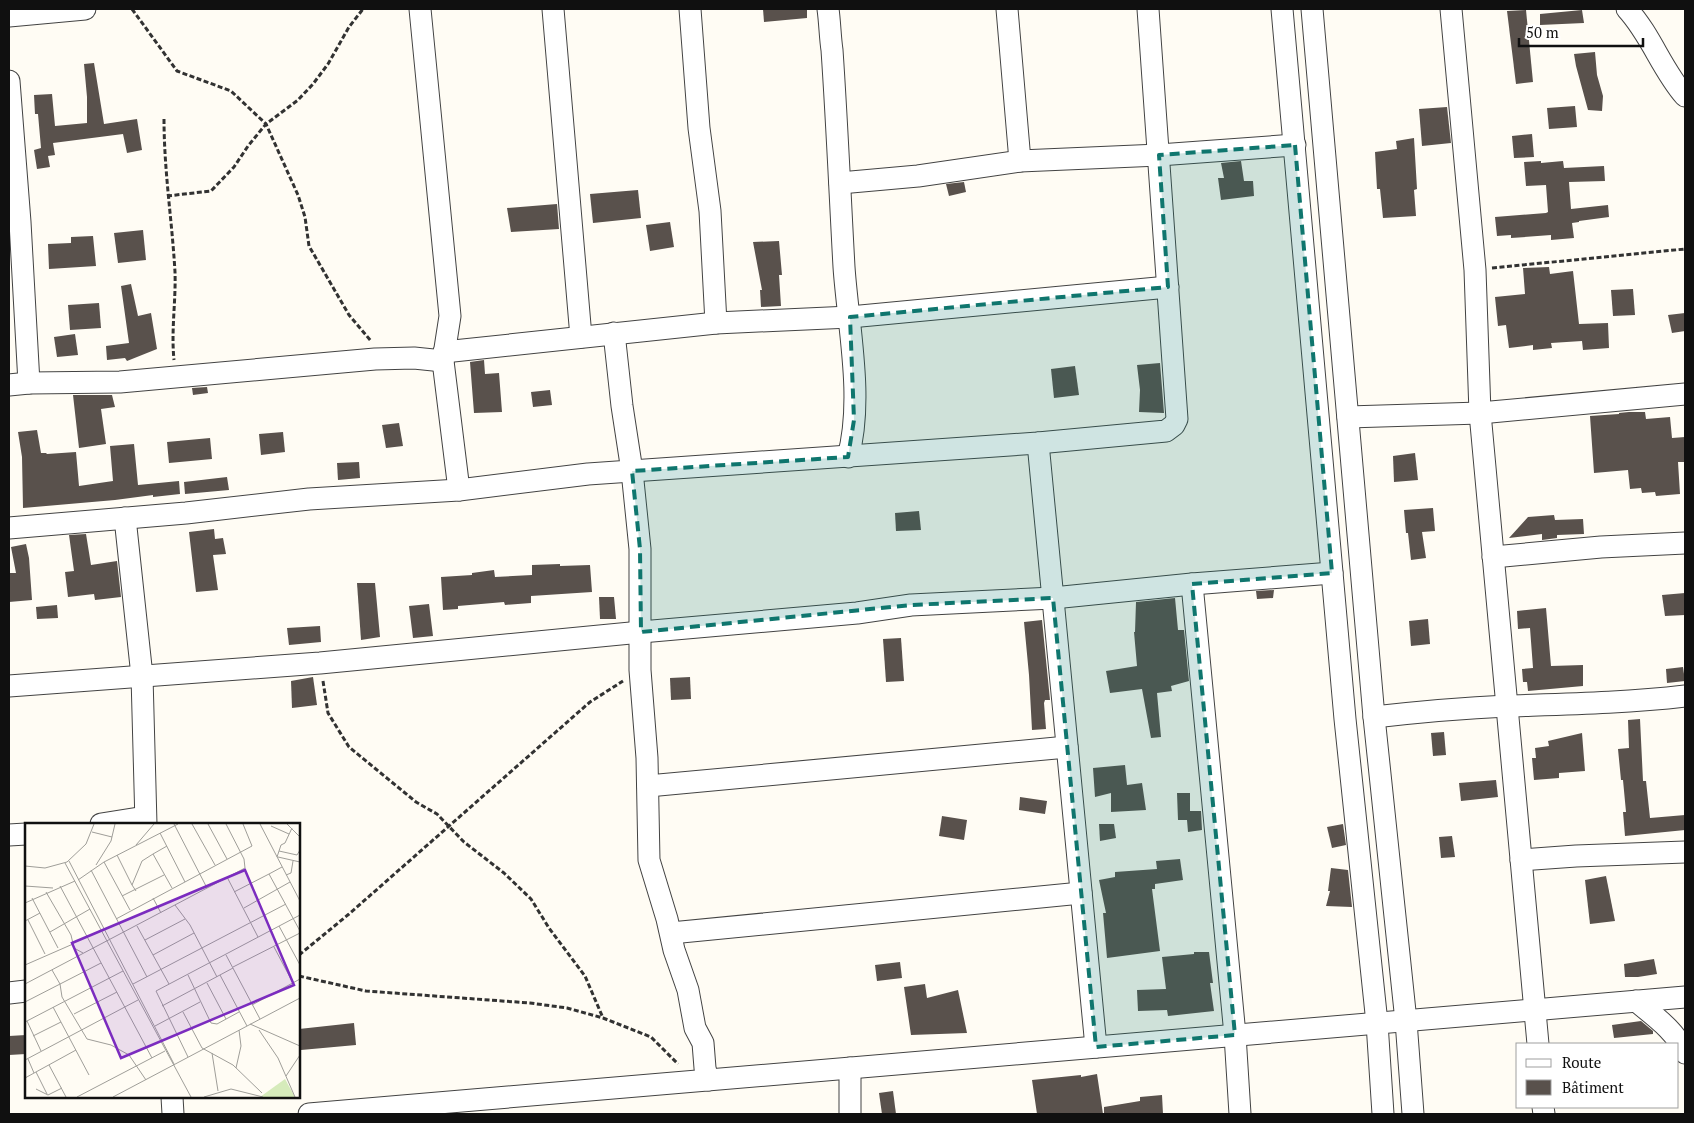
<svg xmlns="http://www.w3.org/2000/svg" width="1694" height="1123" font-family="'PT Serif',serif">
	<rect width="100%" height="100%" fill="#fffcf4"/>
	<g fill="#59514c">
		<path d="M763,9H807V18L764,22Z"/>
		<path d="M1526,10L1533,82L1516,84L1507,11Z"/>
		<path d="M1582,10L1584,23L1540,25V14Z"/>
		<path d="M1595,52L1597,75L1603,96L1602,111L1588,110L1576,66L1574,54Z"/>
		<path d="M94,63L104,124L137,119L142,150L127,153L123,134L53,143L55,155L48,156L50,167L37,169L34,150L41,148L38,114H35L34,95L52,94L55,126L87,123V97L84,64Z"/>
		<path d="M1575,106L1577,127L1549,129L1547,108Z"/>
		<path d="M1447,107L1451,143L1422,146L1419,109Z"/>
		<path d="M1532,134L1534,157L1514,158L1512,136Z"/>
		<path d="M1414,138L1417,189L1414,190L1416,216L1383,218L1380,189H1377L1375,152L1397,149L1396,141Z"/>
		<path d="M1241,161L1244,181H1253L1254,196L1221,200L1218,178H1224L1221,163Z"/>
		<path d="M1541,161V163L1563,161L1564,168L1604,166L1605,181L1569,182L1571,209L1608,205L1609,217L1579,221V222L1572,223L1574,238L1551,240V235L1511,238V235L1497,236L1495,217L1546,213L1548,212L1546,185L1526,186L1524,162Z"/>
		<path d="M964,182L966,192L949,196L946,184Z"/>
		<path d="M638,190L641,218L593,223L590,194Z"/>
		<path d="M557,204L559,229L511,232L507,208Z"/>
		<path d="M670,222L674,247L650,251L646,225Z"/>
		<path d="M143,230L146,260L118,263L114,233Z"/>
		<path d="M93,236L96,266L49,269L48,244L71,243V237Z"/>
		<path d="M779,241L782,275H779L781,306L761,307L760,290H762L753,242Z"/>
		<path d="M1549,267L1550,274L1573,271L1579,324L1608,323L1609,348L1583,350L1582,341L1551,343L1552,348L1533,350V345L1509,348L1506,325L1498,326L1495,297L1525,294L1523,268Z"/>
		<path d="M131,284L138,316L151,313L157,349L127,361L125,358L107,360L106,346L129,343L121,286Z"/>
		<path d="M1633,289L1635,315L1613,316L1611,290Z"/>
		<path d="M99,303L101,328L70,330L68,305Z"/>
		<path d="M1685,313V331L1672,333L1668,315Z"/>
		<path d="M75,334L78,355L57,357L54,337Z"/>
		<path d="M484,360L485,374L499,373L502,412L474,413L470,362Z"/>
		<path d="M1160,363L1164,413L1139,412L1140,390L1137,365Z"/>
		<path d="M1075,366L1079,395L1054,398L1051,369Z"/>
		<path d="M207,387L208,393L193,395L192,388Z"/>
		<path d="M550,390L552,405L533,407L531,392Z"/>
		<path d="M73,395H112L115,407L101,409L106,444L79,448Z"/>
		<path d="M1629,412H1645L1646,419L1670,417L1672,438L1685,437V462H1678L1680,494L1656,496L1655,492L1642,493L1641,488L1630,489L1628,470L1594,473L1590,416L1619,414V413Z"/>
		<path d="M399,423L403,446L386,448L382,425Z"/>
		<path d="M37,430L41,453H46L47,454L76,452L79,486L113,481L110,446L134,444L138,485L179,481L180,494L153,497V495L115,500L23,508L22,457L18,432Z"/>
		<path d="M283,432L285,452L261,455L259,434Z"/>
		<path d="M210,438L212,459L169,463L167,442Z"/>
		<path d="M1415,453L1418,480L1394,482L1393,456Z"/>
		<path d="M359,462L360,478L338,480L337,463Z"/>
		<path d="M227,477L229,490L185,494L184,482Z"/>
		<path d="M1433,508L1435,531L1422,532L1426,558L1411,560L1408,533H1406L1404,510Z"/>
		<path d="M919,511L921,530L896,531L895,513Z"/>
		<path d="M1554,515L1555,520L1583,519L1584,534L1557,535V538L1542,540V534L1509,538L1528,517Z"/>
		<path d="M214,529L215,539L223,538L226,554L213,555L218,590L196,592L189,532Z"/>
		<path d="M86,534L91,565L117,561L121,597L95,600L94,594L68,597L65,572L74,571L69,535Z"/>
		<path d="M26,544L29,558L32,600L9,602V573H16L11,547Z"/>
		<path d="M560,564V566L590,565L592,592L531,596V603L505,605L504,602L458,606V609L443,610L441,577L472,575V573L494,570L495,577L532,575V565Z"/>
		<path d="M357,583H375L380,637L361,640Z"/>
		<path d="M1274,590L1273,598L1257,599L1256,591Z"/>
		<path d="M1685,593V615L1665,616L1662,595Z"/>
		<path d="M599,597H614L616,619H600Z"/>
		<path d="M1175,598L1178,630H1184L1189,681L1171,686L1172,691L1157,693L1161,737L1151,738L1142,689L1110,693L1106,671L1137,666L1134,632H1135L1136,602Z"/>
		<path d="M429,604L433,636L413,638L409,606Z"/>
		<path d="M57,605L58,618L37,619L36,607Z"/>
		<path d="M1546,608L1551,666L1583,665V686L1528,691L1527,682H1523L1522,669L1533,668L1530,628L1518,629L1517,611Z"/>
		<path d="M1428,619L1430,644L1411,646L1409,621Z"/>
		<path d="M1042,620L1050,700H1045L1044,703L1046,729L1032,730L1029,675L1024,622Z"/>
		<path d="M320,626L321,642L289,645L287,628Z"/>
		<path d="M901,638L904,681L886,682L883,639Z"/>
		<path d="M1683,667L1685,681L1667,683L1666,669Z"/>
		<path d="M313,677L317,705L292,708L291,681Z"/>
		<path d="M690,677L691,699L671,700L670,678Z"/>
		<path d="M1640,719L1643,781H1646L1650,818L1685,815V830L1625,836L1623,812H1626L1623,780H1621L1618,749L1629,748L1628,720Z"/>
		<path d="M1444,732L1446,755L1433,756L1431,733Z"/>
		<path d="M1582,733L1585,771L1559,773V778L1534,780L1532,758H1536L1535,748L1549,746L1548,741Z"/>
		<path d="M1125,765L1127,785L1142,783L1146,810L1111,812V793L1095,797L1093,768Z"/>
		<path d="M1496,780L1498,797L1461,801L1459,783Z"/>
		<path d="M1177,793H1190V811H1201L1202,830L1188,832L1187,820H1178Z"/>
		<path d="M1020,797L1047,801L1045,814L1019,810Z"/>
		<path d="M942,816L967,820L964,840L939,836Z"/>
		<path d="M1099,824H1114L1116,838L1100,841Z"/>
		<path d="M1343,824L1346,845L1332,848L1327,827Z"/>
		<path d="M1452,836L1455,857L1441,858L1439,837Z"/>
		<path d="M1180,859L1183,880L1155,884V889H1152L1160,951L1107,958L1103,913H1106L1099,880L1115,877V872L1157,869L1156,861Z"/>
		<path d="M1331,868L1348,870L1352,907L1326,906L1330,891H1328Z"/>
		<path d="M1606,876L1615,921L1590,924L1585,880Z"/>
		<path d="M1194,952H1209L1213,983H1210L1214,1011L1168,1016L1167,1010L1138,1011L1137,990L1166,989L1162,957L1194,954Z"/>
		<path d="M1654,959L1657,974L1638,977H1625L1624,964Z"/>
		<path d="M900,962L902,978L877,981L875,965Z"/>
		<path d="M925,984L927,998L958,990L967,1033L911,1035L904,987Z"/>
		<path d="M1641,1021L1653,1031V1034L1614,1038L1612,1025Z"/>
		<path d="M354,1023L356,1045L301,1050L299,1029Z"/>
		<path d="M26,1035V1054L9,1055V1036Z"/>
		<path d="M1097,1074L1103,1114H1037L1032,1080L1081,1075V1077Z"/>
		<path d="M893,1091L896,1114H882L879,1093Z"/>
		<path d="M1162,1095L1163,1114H1104V1107L1140,1101V1097Z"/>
	</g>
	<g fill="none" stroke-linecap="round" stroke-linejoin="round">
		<g stroke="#434343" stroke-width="23">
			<g id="minor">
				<path d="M420,9L450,316L443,361L459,490"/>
				<path d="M553,9L581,337"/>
				<path d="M690,9L699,128L710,211L716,323"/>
				<path d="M828,9C830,23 830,37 832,50C837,123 840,195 844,267C848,326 864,399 848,457"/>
				<path d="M1007,9L1020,161"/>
				<path d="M1282,9L1345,719L1377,1023L1383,1114"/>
				<path d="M1312,9L1374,717L1406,1021L1413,1114"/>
				<path d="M1451,9L1475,270L1480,413L1538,1044"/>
				<path d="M1627,9C1651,35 1662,70 1685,96"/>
				<path d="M9,16L85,9"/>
				<path d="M9,81L20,222L29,383"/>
				<path d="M840,183L918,176L1020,161L1159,155L1295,145"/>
				<path d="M614,333L622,406L632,471L640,549V670L647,758L649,860L667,919L674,950L688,990L695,1028L703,1043L705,1068L708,1080"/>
				<path d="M444,352L716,323L850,317L1168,287"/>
				<path d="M9,385L29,383L120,382L375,359L414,358L443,361"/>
				<path d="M1348,417L1480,413L1685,394"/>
				<path d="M1038,443L1096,1047"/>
				<path d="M125,518L142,676L146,824"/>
				<path d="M9,528L186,513L309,499L459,490L588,474L1038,443L1166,431L1174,425L1177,419L1148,9"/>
				<path d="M1493,557L1601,547L1685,543"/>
				<path d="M1192,584L1235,1035L1240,1114"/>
				<path d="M9,686L320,663L641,632L857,613L911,605L1053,598L1192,584L1332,573"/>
				<path d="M1374,717C1418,712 1463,708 1507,706C1567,704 1626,703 1685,696"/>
				<path d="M648,786L1067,747"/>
				<path d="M101,824L145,817"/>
				<path d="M9,835L26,834"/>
				<path d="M1521,860L1576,856L1685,852"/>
				<path d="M671,933L1081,893"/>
				<path d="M9,993L26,991"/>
				<path d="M1636,1001C1654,1016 1676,1031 1685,1053"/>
				<path d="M172,1097L173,1114"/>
				<path d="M1543,1107L1544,1114"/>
				<path d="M309,1114L1685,997"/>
				<path d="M850,1114V1068"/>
			</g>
		</g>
		<g stroke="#323232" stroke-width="3" stroke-dasharray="5 2.5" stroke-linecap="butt">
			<path d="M132,9L177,71L231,91L266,124L298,195L305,217L309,246L349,315L371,341"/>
			<path d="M164,119C164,171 172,220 175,272C176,301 171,330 174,360"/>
			<path d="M167,196L211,191L234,167L248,146L266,124L298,100L313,84L328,64L349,27L363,9"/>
			<path d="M1492,268L1685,249"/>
			<path d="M323,681L328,713L349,747L416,802L437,814L464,842L504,873L531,899L549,928L585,976L603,1018"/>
			<path d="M299,955L349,914L590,702L623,681"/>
			<path d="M299,976L366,991L530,1003L567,1008L603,1018L651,1037L678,1064"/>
		</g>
		<use href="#minor" stroke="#fff" stroke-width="21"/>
	</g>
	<path fill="#0f766e" fill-opacity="0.2" stroke="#0f766e" stroke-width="4" stroke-dasharray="10 6" stroke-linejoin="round" d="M1295,145L1332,573L1192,584L1235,1035L1096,1047L1053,598L911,605L641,632L640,549L632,471L848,457L854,420L850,317L1168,287L1159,155Z"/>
	<g transform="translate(25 823)">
		<rect width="275" height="275" fill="#fffcf4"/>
		<path d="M260,256L270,274H235Z" fill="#d6ebbb"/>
		<path fill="none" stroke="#9f9e99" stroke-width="1" d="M149,1L182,65M167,1L190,42M183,1L202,36M235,1L275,78M262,1L275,14M246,3L264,11M67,9L87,14M135,10L160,59M111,22L129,1M142,23L128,31L147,65M254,28L272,32L275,27M92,32L107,62M252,34L256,22L260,20L267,5M253,34L275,39M44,38L149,241M79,39L105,87M40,40L166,274M71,42L86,18L90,1M0,43L20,45L42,39L61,21L69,1M257,44L244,51L275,108M66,47L122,154M261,52L266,50L268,38M202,54L233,114M53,57L79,39L153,1M0,63L28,65M35,63L127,235M111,68L107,62L117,38L128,31M21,69L46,112L49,125L58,130M209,69L244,51M97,73L139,52M7,75L33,125M128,75L136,90M0,80L50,58M150,82L165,102L192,154M219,85L265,59M91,96L227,23L218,1M3,97L20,131M0,98L15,90M112,103L144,161M254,103L275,142M25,109L65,86M120,117L160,96M249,124L268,160M128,132L169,110M201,132L235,196M0,142L48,121M208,144L275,110M27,147L35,161L37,174L62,216L86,222L104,232L121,257M163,152L186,200L192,201L214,189M195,152L222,203M182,160L201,196M0,161L220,45L219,36L201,1M108,161L261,81M0,179L76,140M227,182L275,156M137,183L208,145M28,184L64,252M158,189L177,225L208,242L237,270M49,191L92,169M2,198L16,228M0,199L98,148M225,201L275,223M130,203L175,179M234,207L253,235L270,274M8,213L36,199M187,230L193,268M163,234L131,168L275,92M3,236L9,250M0,237L113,177M24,242L41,274M211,245L216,223L214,207M11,249L22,271M261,253L275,232M0,255L51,227M11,266L23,272L37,265M52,274L140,228M88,274L275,175M179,274L206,266L238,274"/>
		<path fill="#7b2cbf" fill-opacity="0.15" stroke="#7b2cbf" stroke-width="2.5" d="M220,47L269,162L96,235L47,120Z"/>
		<rect width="275" height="275" fill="none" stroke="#101010" stroke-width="2.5"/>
	</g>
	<rect width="1694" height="1123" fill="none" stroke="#101010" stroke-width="20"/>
	<rect x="1516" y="1043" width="162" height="65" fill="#ffffff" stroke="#9f9f9f"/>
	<rect x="1526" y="1059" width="25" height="8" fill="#ffffff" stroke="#9f9f9f"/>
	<text x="1562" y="1068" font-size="15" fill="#101010">Route</text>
	<rect x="1526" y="1080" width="25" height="15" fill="#59514c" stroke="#9f9f9f"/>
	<text x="1562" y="1093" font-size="15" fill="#101010">Bâtiment</text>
	<path d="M1519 38v8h124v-8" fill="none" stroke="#101010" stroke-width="2.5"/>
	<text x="1526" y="38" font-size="15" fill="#101010" stroke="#ffffff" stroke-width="4" paint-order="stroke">50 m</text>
</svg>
